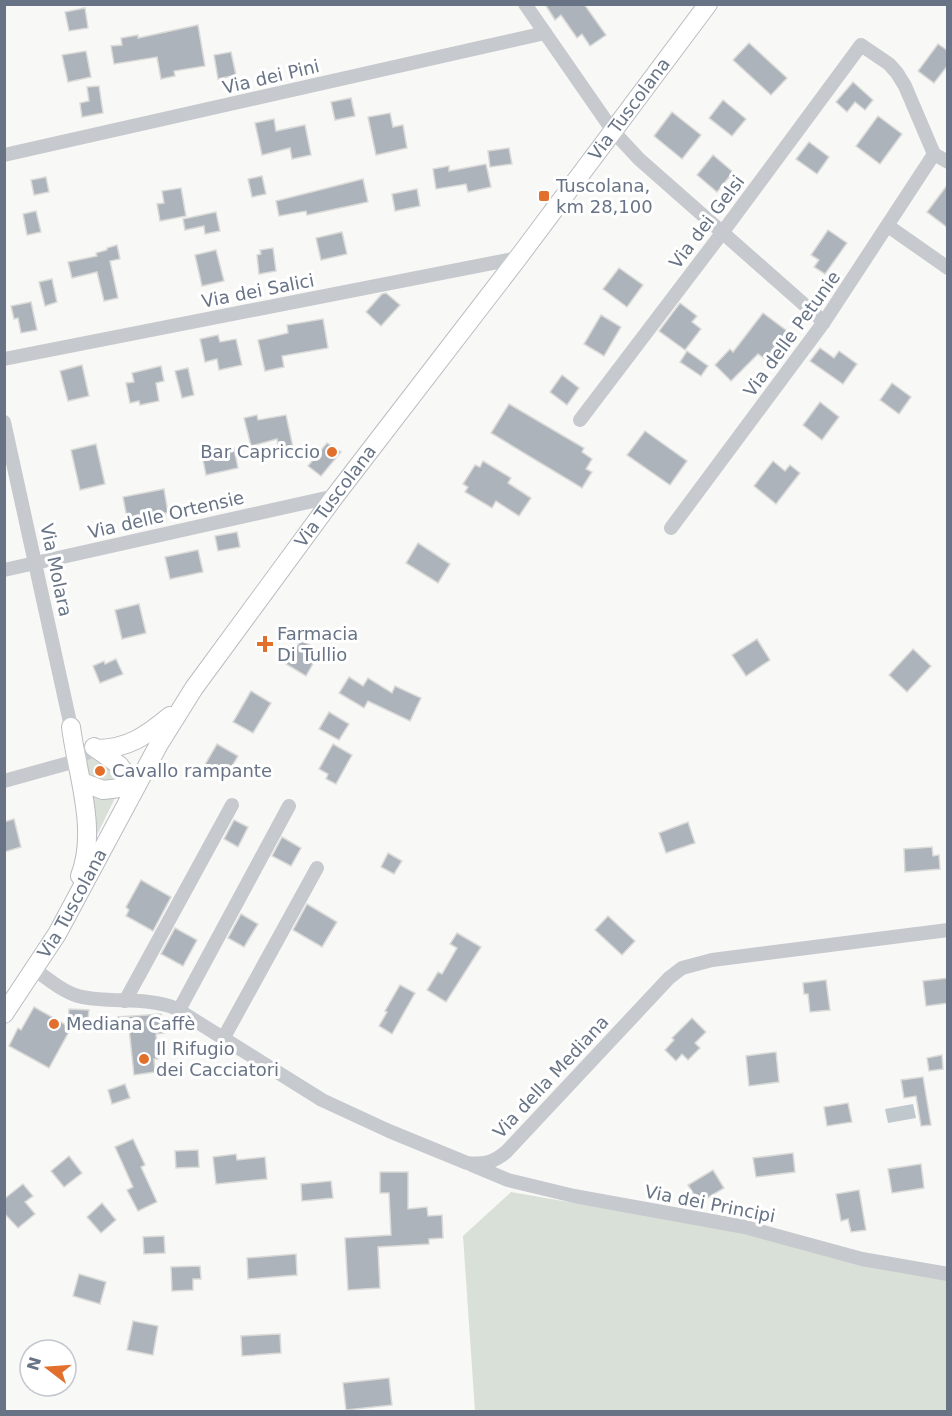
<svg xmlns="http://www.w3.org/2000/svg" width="952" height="1416" font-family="'DejaVu Sans',sans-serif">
	<rect width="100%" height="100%" fill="#f8f8f6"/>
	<g fill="#d9e0d7">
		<path d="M96,755L122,780L95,783L85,773V759Z"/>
		<path d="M89,793L117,794L96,837Z"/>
		<path d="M511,1192L947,1268V1411H475L463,1236Z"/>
	</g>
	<path fill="#bfc8cd" d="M913,1104L916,1118L888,1123L885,1109Z"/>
	<g fill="#adb3ba" stroke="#dadad8" stroke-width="1.5">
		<path d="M545,4H584L606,35L590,46L582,34L577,38L561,15L555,20Z"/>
		<path d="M85,8L88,28L69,31L65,12Z"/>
		<path d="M198,25L205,66L174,71L175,76L161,79L157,57L114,64L111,46L122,45L121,38L138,35V38Z"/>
		<path d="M749,43L787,78L771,95L733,60Z"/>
		<path d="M938,44L948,51V65L934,83L918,71Z"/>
		<path d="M86,51L91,77L68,82L62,55Z"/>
		<path d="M231,52L236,75L218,79L214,55Z"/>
		<path d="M853,82L873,100L865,110L855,102L847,112L836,102Z"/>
		<path d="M99,86L103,113L82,117L80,103L89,101L87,87Z"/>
		<path d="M351,98L355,116L335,120L331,102Z"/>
		<path d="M723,100L746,119L732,136L709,118Z"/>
		<path d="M672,112L701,135L682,159L654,136Z"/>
		<path d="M390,113L393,127L403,125L407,148L376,155L368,117Z"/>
		<path d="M878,116L902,134L880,164L856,146Z"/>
		<path d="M274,119L276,131L305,125L311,155L292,159L290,148L262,155L255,123Z"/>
		<path d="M809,142L829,157L817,174L796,159Z"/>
		<path d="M509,148L512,164L490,167L488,151Z"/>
		<path d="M713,155L733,172L717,192L697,175Z"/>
		<path d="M486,164L491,187L468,192L466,184L436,189L433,169L449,166V171Z"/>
		<path d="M262,176L266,194L252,197L248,179Z"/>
		<path d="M46,177L49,192L34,195L31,180Z"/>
		<path d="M363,179L368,202L307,215L306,211L279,216L276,201Z"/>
		<path d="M948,184V228L927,212Z"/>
		<path d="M181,188L186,216L160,221L157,204L164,203L162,191Z"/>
		<path d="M417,189L420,206L395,211L392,194Z"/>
		<path d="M36,211L41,232L27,235L23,214Z"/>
		<path d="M216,212L220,231L205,234L204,226L185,230L183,219Z"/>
		<path d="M828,230L847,243L825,274L814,267L819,260L811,255Z"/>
		<path d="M342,232L347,254L321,260L316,238Z"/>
		<path d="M117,245L120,259L110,261L118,298L104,301L97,272L72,278L68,262L97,256L96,253L107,250V248Z"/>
		<path d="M273,248L276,271L259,274L257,255L261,254L260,250Z"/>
		<path d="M216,250L224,281L202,286L195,255Z"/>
		<path d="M619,268L643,285L627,307L603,289Z"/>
		<path d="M52,279L57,302L45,306L39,282Z"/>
		<path d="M386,293L400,305L381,326L366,312L382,294Z"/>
		<path d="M31,302L37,330L21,333L18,318L14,319L11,306Z"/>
		<path d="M680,303L697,316L692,322L701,329L685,350L659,331Z"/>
		<path d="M763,313L787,331L765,359L758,354L731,381L715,365L730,349L733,352Z"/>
		<path d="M601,315L621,327L604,356L584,344Z"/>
		<path d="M323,319L328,348L282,356L284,367L265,371L258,340L288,333L287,325Z"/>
		<path d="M218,335L220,342L236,339L242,365L219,370L217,359L205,362L200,339Z"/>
		<path d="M820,348L834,358L839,351L857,364L843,384L810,361Z"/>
		<path d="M687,351L708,366L701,376L680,362Z"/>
		<path d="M82,365L89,396L68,401L60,371Z"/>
		<path d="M161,366L164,381L156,383L159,401L140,405L139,401L130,403L126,383L134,382L132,373Z"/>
		<path d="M188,368L194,395L182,398L175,371Z"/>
		<path d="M562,375L579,388L567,405L550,392Z"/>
		<path d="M892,383L911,397L899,414L880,400Z"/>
		<path d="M820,402L839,417L822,440L803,425Z"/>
		<path d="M509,404L584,448L582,452L592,459L586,469L592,472L582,488L491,433Z"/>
		<path d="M257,415L258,420L286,415L294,452L280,455L277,439L251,446L244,418Z"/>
		<path d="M645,431L687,461L670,485L627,455Z"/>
		<path d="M327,443L341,452L321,476L308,466Z"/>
		<path d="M96,444L105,484L80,490L71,450Z"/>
		<path d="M234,448L238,468L206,475L202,455Z"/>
		<path d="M483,461L511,478L508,483L531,498L519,516L496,501L492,508L465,492L468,487L463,484L475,465L480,467Z"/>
		<path d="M773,461L785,471L790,465L800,473L776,504L754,486Z"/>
		<path d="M164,489L168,513H165L166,522L152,524L149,513L127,518L123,497Z"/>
		<path d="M237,532L240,547L218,551L215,536Z"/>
		<path d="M418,543L450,564L438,583L406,563Z"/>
		<path d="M198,550L203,572L170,579L165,557Z"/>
		<path d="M139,604L146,633L122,639L115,610Z"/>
		<path d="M757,639L770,660L746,676L732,655Z"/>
		<path d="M301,640L320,651L306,676L286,664Z"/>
		<path d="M913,649L931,666L907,692L889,675Z"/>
		<path d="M116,659L123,674L100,683L93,666L104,661L105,664Z"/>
		<path d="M349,677L363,686L368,678L392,693L395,686L421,698L410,721L368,701L364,708L339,693Z"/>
		<path d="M251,691L271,703L253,733L233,722Z"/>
		<path d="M329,712L349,724L339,740L319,729Z"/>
		<path d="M217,744L238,756L224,780L203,768Z"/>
		<path d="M333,744L352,755L336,784L326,779L328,774L319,769Z"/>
		<path d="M14,819L21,847L4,852V822Z"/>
		<path d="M234,820L248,827L238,847L224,839Z"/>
		<path d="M688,822L695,843L666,853L659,833Z"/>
		<path d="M282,837L301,848L291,866L272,856Z"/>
		<path d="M932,847L933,856L939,855L940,869L905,872L904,849Z"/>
		<path d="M388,853L402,861L394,874L381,867Z"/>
		<path d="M141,880L171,897L153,931L126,916L129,910L126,907Z"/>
		<path d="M307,904L337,922L322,947L293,930Z"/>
		<path d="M241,914L258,924L244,947L228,938Z"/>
		<path d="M608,916L635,941L622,955L595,930Z"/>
		<path d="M175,928L197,940L183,966L161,954Z"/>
		<path d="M457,933L481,947L446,1002L427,990L438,972L442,974L457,948L450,944Z"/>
		<path d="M948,978V1003L926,1006L923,981Z"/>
		<path d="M826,980L830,1010L810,1012L808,994H804L803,983Z"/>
		<path d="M400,985L415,993L392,1034L379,1026L387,1012L385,1011Z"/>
		<path d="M34,1007L68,1026L69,1009L89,1010L87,1029L71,1028L49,1068L9,1046L18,1028L21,1030Z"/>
		<path d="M161,1014L164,1033L156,1034L158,1059H154L155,1072L134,1075L129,1028L119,1029L118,1017Z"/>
		<path d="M692,1018L706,1032L695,1043L700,1048L688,1060L682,1054L676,1061L665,1050L674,1040L672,1038Z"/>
		<path d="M776,1052L779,1082L749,1086L746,1056Z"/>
		<path d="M942,1055L943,1069L929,1071L927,1058Z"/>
		<path d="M923,1077L931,1125L921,1126L916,1096L904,1098L901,1080Z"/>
		<path d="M125,1084L130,1098L112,1104L108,1090Z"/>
		<path d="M848,1103L852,1122L827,1126L824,1107Z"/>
		<path d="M133,1139L145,1165L141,1167L157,1202L138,1211L127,1190L133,1187L115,1147Z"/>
		<path d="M198,1150L199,1167L176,1168L175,1151Z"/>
		<path d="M793,1153L795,1172L756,1177L753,1158Z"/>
		<path d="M236,1154L237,1160L265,1157L267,1179L216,1184L213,1157Z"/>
		<path d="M69,1156L82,1173L64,1187L51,1171Z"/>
		<path d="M921,1164L924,1188L892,1193L888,1169Z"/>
		<path d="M713,1170L724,1188L699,1203L688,1185Z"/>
		<path d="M380,1172H408V1209L427,1207L428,1216L442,1215L443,1238L429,1239V1244L378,1247L380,1288L348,1290L345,1238L391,1235L389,1193H380Z"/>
		<path d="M331,1181L333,1198L302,1201L301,1184Z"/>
		<path d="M23,1184L33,1196L25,1202L35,1214L18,1228L4,1213V1199Z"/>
		<path d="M859,1190L866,1230L851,1232L848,1219L841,1221L836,1194Z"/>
		<path d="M102,1203L116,1220L101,1233L87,1217Z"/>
		<path d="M164,1236L165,1253L144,1254L143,1237Z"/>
		<path d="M296,1254L297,1275L248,1279L247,1258Z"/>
		<path d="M200,1266L201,1279H193V1290L172,1291L171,1267Z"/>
		<path d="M79,1274L106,1282L100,1304L73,1296Z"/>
		<path d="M133,1321L158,1326L153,1355L127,1350Z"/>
		<path d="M280,1334L281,1353L242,1356L241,1336Z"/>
		<path d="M389,1378L392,1405L346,1410L343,1383Z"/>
	</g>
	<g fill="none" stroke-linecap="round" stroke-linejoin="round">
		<g stroke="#b9bcc1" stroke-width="20">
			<g id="major">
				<path d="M71,727C77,774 98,830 80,876"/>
				<path d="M94,747L119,765L136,786"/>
				<path d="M97,749C128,749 147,735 170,716"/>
				<path d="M82,782L103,790L136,786"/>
				<path id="s1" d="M4,1014L57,934L159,744L194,688L335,496L518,258L708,4"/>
			</g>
		</g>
		<g stroke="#c6c9cd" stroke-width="14">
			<path d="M525,4L613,131L639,159L824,322"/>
			<path d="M4,155L545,33"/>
			<path d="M888,226L948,268"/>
			<path d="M4,359L518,258"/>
			<path d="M580,420L722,233L861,45L889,64L897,73L905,86L934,154L948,162"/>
			<path d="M4,422L71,727"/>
			<path d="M671,528L824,322L934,154"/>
			<path d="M4,570L335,496"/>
			<path d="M4,781L76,761L84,754L97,749"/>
			<path d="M34,969C48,979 62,991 78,996C110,1004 144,996 175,1008L322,1100L389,1131L467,1163C484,1165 495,1162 507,1151L669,978L682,968L712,960L948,930"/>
			<path d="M125,1001L232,805"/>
			<path d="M179,1010L289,806"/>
			<path d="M223,1039L317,868"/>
			<path d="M472,1165L508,1180L574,1196L745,1227L862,1259L948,1274"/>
		</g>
		<use href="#major" stroke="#fff" stroke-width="18"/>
	</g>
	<g fill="#e2702c" stroke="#fff" stroke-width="2">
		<rect x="538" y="190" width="12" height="12" rx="3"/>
		<circle cx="332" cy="452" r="6"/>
		<path d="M262 635h6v6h6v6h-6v6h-6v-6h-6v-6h6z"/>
		<circle cx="100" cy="771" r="6"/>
		<circle cx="54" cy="1024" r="6"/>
		<circle cx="144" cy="1059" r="6"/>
	</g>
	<g text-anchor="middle" stroke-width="6" stroke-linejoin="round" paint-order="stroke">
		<g font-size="18" fill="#687486" stroke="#fff">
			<text transform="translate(271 77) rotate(-13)" y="6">Via dei Pini</text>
			<text dy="6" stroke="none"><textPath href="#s1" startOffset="1102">Via Tuscolana</textPath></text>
			<text transform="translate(707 222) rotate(-53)" y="6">Via dei Gelsi</text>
			<text transform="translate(258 291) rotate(-11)" y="6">Via dei Salici</text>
			<text transform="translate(792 334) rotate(-54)" y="6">Via delle Petunie</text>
			<text dy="6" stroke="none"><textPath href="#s1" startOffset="616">Via Tuscolana</textPath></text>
			<text transform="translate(166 515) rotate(-13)" y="6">Via delle Ortensie</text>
			<text transform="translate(56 570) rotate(78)" y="6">Via Molara</text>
			<text dy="6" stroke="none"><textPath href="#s1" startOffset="130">Via Tuscolana</textPath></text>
			<text transform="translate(551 1077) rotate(-47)" y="6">Via della Mediana</text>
			<text transform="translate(710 1204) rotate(11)" y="6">Via dei Principi</text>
		</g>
		<g font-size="18" fill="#687486" stroke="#fff" text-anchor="start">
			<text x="556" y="192">Tuscolana,<tspan x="556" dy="21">km 28,100</tspan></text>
			<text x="320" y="458" text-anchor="end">Bar Capriccio</text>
			<text x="277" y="640">Farmacia<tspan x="277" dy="21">Di Tullio</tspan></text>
			<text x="112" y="777">Cavallo rampante</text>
			<text x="66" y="1030">Mediana Caffè</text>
			<text x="156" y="1055">Il Rifugio<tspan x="156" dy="21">dei Cacciatori</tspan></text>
		</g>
	</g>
	<rect width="952" height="1416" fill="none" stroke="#687486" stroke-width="12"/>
	<g transform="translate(48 1368) rotate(287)"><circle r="28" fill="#ffffff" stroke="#c3c7cf" stroke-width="1.5"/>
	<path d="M0-4.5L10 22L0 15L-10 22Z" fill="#e2702c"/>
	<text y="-9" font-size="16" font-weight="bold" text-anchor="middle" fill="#687486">N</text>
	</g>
</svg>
